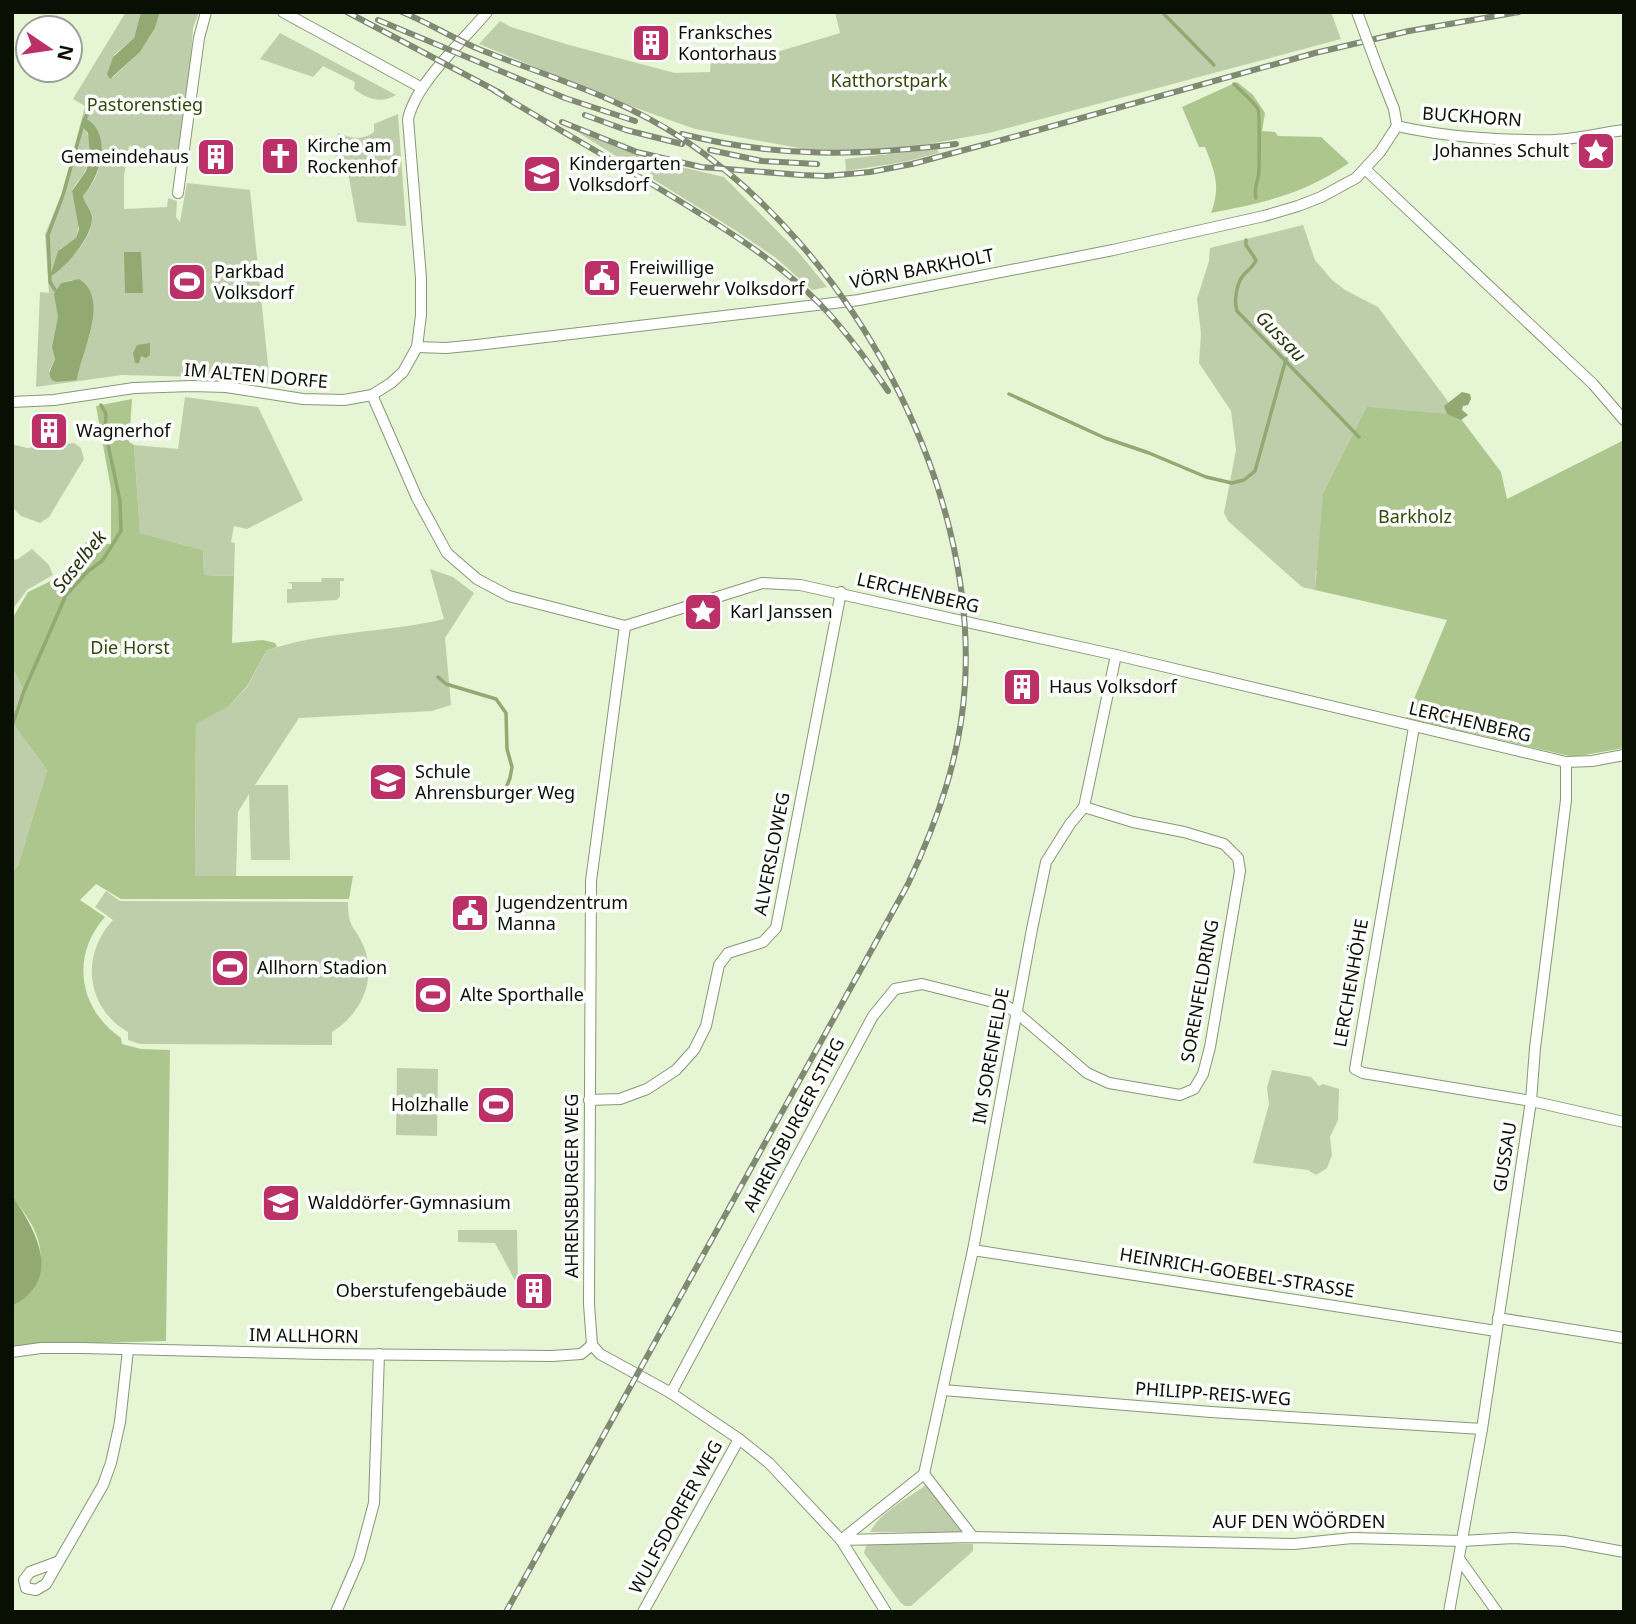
<svg xmlns="http://www.w3.org/2000/svg" width="1636" height="1624" font-family="'Noto Sans',sans-serif">
	<rect width="100%" height="100%" fill="#e6f5d3"/>
	<g fill="#beceab" fill-rule="evenodd">
		<path d="M126,12H141L134,38L114,55L108,71L112,78L140,52L155,28L160,12H199L193,28L188,98L178,158L173,160L174,152L129,146L124,176V209L167,207L168,198L177,201L176,217L180,222L187,183L250,190L270,384L198,377L122,375L36,387L40,292L49,293L45,234L63,191L85,106L73,99ZM82,125L98,135C102,160 101,176 83,196C85,203 91,209 92,216C94,236 69,265 52,272L60,249L76,239L79,225L72,191C75,183 82,178 85,171C92,158 93,136 82,125ZM72,280L91,298C97,335 82,347 76,379L56,382L49,371L55,359C52,340 58,334 58,317C57,300 54,300 61,283Z"/>
		<path d="M835,12H1331L1341,39L989,133L901,149L815,151L695,129L622,103L479,44L500,21L511,27L569,45L675,73L710,72L711,59L760,57L840,33Z"/>
		<path d="M280,33L396,95C382,104 367,99 354,89L355,82L323,66L313,77L260,59Z"/>
		<path d="M398,114L406,226L357,222L347,167L326,148L331,150L338,133C351,138 362,141 374,132V124Z"/>
		<path d="M571,128L655,161L724,177L800,254L827,287L812,290L776,258L738,232Z"/>
		<path d="M937,149L939,153L904,162L846,171L845,159Z"/>
		<path d="M1303,225L1315,260L1332,280L1345,290L1378,307L1458,415L1316,571L1315,590L1302,587L1228,521L1224,513L1236,450L1231,411L1199,363L1201,334L1197,299L1209,261L1210,248Z"/>
		<path d="M185,397L258,407L303,500L247,529L234,526L231,542L235,543L234,576L204,575L203,550L140,533L134,445L178,449Z"/>
		<path d="M74,443L81,448L84,459L49,517L40,523L21,516L12,507V444L27,448Z"/>
		<path d="M32,549L49,565L53,575L27,590L12,610V560L18,559Z"/>
		<path d="M430,569L453,577L474,593L445,638L451,705L432,711L299,718L255,785H288L290,860H251L249,794L238,812L236,877L195,876L196,724L228,707L248,686L266,651C320,631 387,633 444,619Z"/>
		<path d="M322,578H344V581H340V596L337,600L287,603V589H292V584L287,582H321Z"/>
		<path d="M12,667L24,691L14,725L47,770L18,866L12,872Z"/>
		<path d="M106,891L120,901L348,902C348,930 355,925 364,947C377,980 361,1014 332,1032V1045L140,1044L128,1040V1032C86,1008 80,955 113,920L95,907Z"/>
		<path d="M397,1068L438,1069L437,1136L396,1135Z"/>
		<path d="M1272,1070L1311,1077L1319,1086L1323,1084L1339,1089L1338,1120L1330,1137L1332,1155L1327,1168L1316,1175L1308,1170L1253,1163L1269,1104L1267,1088Z"/>
		<path d="M458,1230H517L518,1286L495,1243L458,1242Z"/>
		<path d="M929,1483L972,1533L870,1532C881,1511 910,1497 929,1483Z"/>
		<path d="M867,1542L973,1544V1551L911,1606H905L900,1602L864,1553Z"/>
	</g>
	<g fill="#adc68d">
		<path d="M1237,82L1253,95L1265,113L1262,131L1275,132L1278,136L1321,137L1349,163C1302,195 1266,202 1211,213C1221,186 1215,172 1205,147H1199L1182,107Z"/>
		<path d="M132,399L129,442L134,445L140,533L203,550L204,575L234,576L232,643L263,640L275,643L277,647L266,651L248,685L228,707L196,724L195,876H353L349,899H121L96,884L80,900L105,917C70,956 79,1009 121,1038L122,1044L141,1049L170,1050L166,1341L27,1345L12,1347V1306C39,1292 47,1262 36,1234C31,1220 20,1208 12,1195V872L18,866L47,770L14,725L24,691L12,667V619L28,592L57,578L80,554L86,542L111,544V489L96,406Z"/>
		<path d="M1367,407L1458,415L1501,472L1507,499L1622,441L1624,442V748L1574,757L1406,718L1447,620L1315,590L1323,494Z"/>
	</g>
	<g fill="#92aa72">
		<path d="M141,12H160L155,28L140,52L110,79L107,74L113,57L134,38Z"/>
		<path d="M85,118C114,134 100,177 83,196C85,204 91,209 92,217C93,237 66,267 50,277L58,251L76,238L79,229L72,191L86,171L90,156L88,133L82,126Z"/>
		<path d="M124,252H141L143,293H125Z"/>
		<path d="M79,279C111,299 81,353 77,380L56,382C44,376 52,368 55,359L52,347L58,317L54,294L61,283Z"/>
		<path d="M150,343V355L146,358L141,356L139,363H135L133,353L137,345Z"/>
		<path d="M1462,392L1470,394L1471,399L1468,405L1463,406L1462,410L1468,415L1461,420L1447,414L1444,406Z"/>
		<path d="M12,1195C36,1231 64,1279 12,1306Z"/>
	</g>
	<g fill="none" stroke-linecap="round" stroke-linejoin="round">
		<g stroke="#92aa72" stroke-width="3.5">
			<path d="M1162,12L1214,65"/>
			<path d="M1234,84C1242,92 1252,100 1258,109C1260,112 1259,162 1259,170C1259,181 1253,187 1256,198"/>
			<path d="M1246,240V245L1256,260C1253,268 1247,270 1242,277C1236,286 1234,302 1237,311L1359,437"/>
			<path d="M55,290L50,282L48,235L63,195L84,120L97,98"/>
			<path d="M1009,394L1105,438L1149,453L1206,477L1232,483L1244,480L1255,471L1286,359"/>
			<path d="M438,677L446,684L496,699L506,713L507,749L512,767L510,778L502,798"/>
			<path d="M12,726L24,691L66,595L88,571L102,561L121,531L120,501L105,430L106,414L101,405"/>
		</g>
		<g stroke="#889777" stroke-width="12">
			<g id="minor">
				<path d="M283,12L422,88"/>
				<path d="M1377,66L1394,109L1397,126"/>
				<path d="M1397,126C1444,137 1505,141 1554,140C1577,139 1601,133 1624,130"/>
				<path d="M1365,169L1593,384L1624,420"/>
				<path d="M178,193L199,38L206,12"/>
				<path d="M417,347L446,348L477,345L859,300L1113,250L1264,216L1298,206L1321,197L1356,178L1380,152L1397,126"/>
				<path d="M372,395L417,498L447,553L477,579L509,596L625,626L762,583L800,585L1116,655L1566,762L1592,761L1624,755"/>
				<path d="M12,402L54,400L134,388L192,386L226,387L303,399L344,400L372,395L391,383L403,372L417,347L421,315V278L408,119C416,83 462,42 487,12"/>
				<path d="M625,626L591,881L589,1304L592,1345L600,1354L671,1393L739,1439L769,1463L841,1540L886,1612"/>
				<path d="M1414,727L1355,1069L1363,1073L1531,1101L1624,1122"/>
				<path d="M589,1100L620,1099L647,1089L676,1070L694,1050L706,1026L719,965L728,953L763,942L776,928L841,592"/>
				<path d="M973,1250L1496,1331"/>
				<path d="M1498,1318L1624,1338"/>
				<path d="M12,1352L41,1348H82L322,1354L552,1356L581,1354L592,1345"/>
				<path d="M943,1390L1211,1412L1482,1429"/>
				<path d="M671,1393L873,1016L895,989L922,984L1005,1005L1017,1013L1087,1073L1109,1083L1180,1095L1194,1089L1203,1074L1210,1047L1240,871L1238,858L1224,844L1184,832L1133,822L1084,807"/>
				<path d="M924,1474L973,1250L1032,929L1046,862L1070,824L1084,807L1116,655"/>
				<path d="M841,1540L973,1537L1294,1544L1352,1538L1462,1541L1513,1538L1564,1541L1624,1552"/>
				<path d="M841,1540L924,1474L973,1537"/>
				<path d="M1460,1560L1497,1612"/>
				<path d="M57,1562L30,1572L24,1580L26,1588L36,1590L46,1584L103,1485L111,1463L120,1422L128,1350"/>
				<path d="M336,1612L359,1559L374,1503L379,1354"/>
				<path d="M643,1612L739,1439"/>
				<path d="M1449,1612L1482,1429L1531,1101L1535,1048L1566,800V762"/>
			</g>
		</g>
		<use href="#minor" stroke="#fff" stroke-width="10"/>
		<g stroke="#7f8a72" stroke-width="6">
			<g id="rail">
				<path d="M347,12L502,94"/>
				<path d="M402,12C429,23 454,39 481,50C549,77 622,98 683,139C850,250 977,481 965,684C961,754 938,820 908,884L506,1612"/>
				<path d="M378,20L565,98L635,121"/>
				<path d="M495,91C554,127 614,161 673,197C724,228 776,260 819,303C845,330 867,360 888,391"/>
				<path d="M585,115L626,130L682,144"/>
				<path d="M562,122L637,152L701,167L801,175L827,176L870,172L912,164L1024,134L1315,53L1409,31L1519,12"/>
				<path d="M682,134C776,158 862,156 956,144"/>
				<path d="M710,150L762,161L817,164"/>
			</g>
		</g>
		<use href="#rail" stroke="#fff" stroke-width="3.5" stroke-dasharray="10" stroke-linecap="butt"/>
		<g stroke="#889777" stroke-width="12" stroke-linecap="butt">
			<path id="minor-bridge" d="M1357,12L1377,66"/>
		</g>
		<use href="#minor-bridge" stroke="#fff" stroke-width="10"/>
	</g>
	<defs>
		<g id="building-square" transform="scale(2.0125)"><rect x="-9" y="-9" width="18" height="18" rx="4" fill="#bb3066" stroke="#fff"/><path d="M-4-6H4V6H1V3H-1V6H-4ZM-2.5-4.3h1.7v1.8h-1.7ZM.8-4.3h1.7v1.8H.8ZM-2.5-1h1.7V.8h-1.7ZM.8-1h1.7V.8H.8Z" fill="#fff"/></g>
		<g id="sight-square" transform="scale(2.0125)"><rect x="-9" y="-9" width="18" height="18" rx="4" fill="#bb3066" stroke="#fff"/><path d="M0-6L1.8-2.2L6-1.7L2.9 1.2L3.7 5.4L0 3.3L-3.7 5.4L-2.9 1.2L-6-1.7L-1.8-2.2Z" fill="#fff"/></g>
		<g id="church-square" transform="scale(2.0125)"><rect x="-9" y="-9" width="18" height="18" rx="4" fill="#bb3066" stroke="#fff"/><path d="M-1.2-6h2.4v3.5h3.3v2.4h-3.3V6h-2.4V-.1h-3.3v-2.4h3.3Z" fill="#fff"/></g>
		<g id="school-square" transform="scale(2.0125)"><rect x="-9" y="-9" width="18" height="18" rx="4" fill="#bb3066" stroke="#fff"/><path d="M0-5L7-2L0 1L-7-2ZM-4 1L0 2.5L4 1V4Q0 6-4 4Z" fill="#fff"/></g>
		<g id="civic-square" transform="scale(2.0125)"><rect x="-9" y="-9" width="18" height="18" rx="4" fill="#bb3066" stroke="#fff"/><path d="M-.6-6.5H3V-4.5H.6V-3L4-1V1h2V6H-6V1h2V-1L-.6-3ZM-1.2 2.5V6h2.4V2.5Z" fill="#fff"/></g>
		<g id="stadium-square" transform="scale(2.0125)"><rect x="-9" y="-9" width="18" height="18" rx="4" fill="#bb3066" stroke="#fff"/><path d="M0-5a6.5 5 0 1 0 0 10a6.5 5 0 1 0 0-10ZM-3.5-1.8h7v3.6h-7Z" fill="#fff"/></g>
	</defs>
	<g fill-rule="evenodd">
		<use href="#building-square" x="651" y="43"/>
		<use href="#sight-square" x="1596" y="151"/>
		<use href="#church-square" x="280" y="156"/>
		<use href="#building-square" x="216" y="157"/>
		<use href="#school-square" x="542" y="174"/>
		<use href="#civic-square" x="602" y="278"/>
		<use href="#stadium-square" x="187" y="282"/>
		<use href="#building-square" x="49" y="431"/>
		<use href="#sight-square" x="703" y="612"/>
		<use href="#building-square" x="1022" y="687"/>
		<use href="#school-square" x="388" y="782"/>
		<use href="#civic-square" x="470" y="913"/>
		<use href="#stadium-square" x="230" y="968"/>
		<use href="#stadium-square" x="433" y="995"/>
		<use href="#stadium-square" x="496" y="1105"/>
		<use href="#school-square" x="281" y="1203"/>
		<use href="#building-square" x="534" y="1291"/>
	</g>
	<g text-anchor="middle" stroke-width="7" stroke-linejoin="round" paint-order="stroke">
		<g font-size="18" fill="#0a0f04" stroke="#fff" text-anchor="start">
			<text x="678" y="39">Franksches<tspan x="678" dy="21">Kontorhaus</tspan></text>
			<text x="307" y="152">Kirche am<tspan x="307" dy="21">Rockenhof</tspan></text>
			<text x="1569" y="157" text-anchor="end">Johannes Schult</text>
			<text x="189" y="163" text-anchor="end">Gemeindehaus</text>
			<text x="569" y="170">Kindergarten<tspan x="569" dy="21">Volksdorf</tspan></text>
			<text x="629" y="274">Freiwillige<tspan x="629" dy="21">Feuerwehr Volksdorf</tspan></text>
			<text x="214" y="278">Parkbad<tspan x="214" dy="21">Volksdorf</tspan></text>
			<text x="76" y="437">Wagnerhof</text>
			<text x="730" y="618">Karl Janssen</text>
			<text x="1049" y="693">Haus Volksdorf</text>
			<text x="415" y="778">Schule<tspan x="415" dy="21">Ahrensburger Weg</tspan></text>
			<text x="497" y="909">Jugendzentrum<tspan x="497" dy="21">Manna</tspan></text>
			<text x="257" y="974">Allhorn Stadion</text>
			<text x="460" y="1001">Alte Sporthalle</text>
			<text x="469" y="1111" text-anchor="end">Holzhalle</text>
			<text x="308" y="1209">Walddörfer-Gymnasium</text>
			<text x="507" y="1297" text-anchor="end">Oberstufengebäude</text>
		</g>
		<g font-size="18" fill="#334909" stroke="#fff">
			<text x="889" y="87">Katthorstpark</text>
			<text x="145" y="111">Pastorenstieg</text>
			<text x="1415" y="523">Barkholz</text>
			<text x="130" y="654">Die Horst</text>
		</g>
		<g font-size="18" fill="#0a0f04" stroke="#fff">
			<text transform="translate(1472 117) rotate(4)" y="6">BUCKHORN</text>
			<text transform="translate(922 269) rotate(-11)" y="6">VÖRN BARKHOLT</text>
			<text transform="translate(256 376) rotate(5)" y="6">IM ALTEN DORFE</text>
			<text transform="translate(918 593) rotate(13)" y="6">LERCHENBERG</text>
			<text transform="translate(1470 722) rotate(13)" y="6">LERCHENBERG</text>
			<text transform="translate(772 854) rotate(-79)" y="6">ALVERSLOWEG</text>
			<text transform="translate(1351 983) rotate(-80)" y="6">LERCHENHÖHE</text>
			<text transform="translate(1200 991) rotate(-80)" y="6">SORENFELDRING</text>
			<text transform="translate(991 1056) rotate(-80)" y="6">IM SORENFELDE</text>
			<text transform="translate(794 1125) rotate(-62)" y="6">AHRENSBURGER STIEG</text>
			<text transform="translate(1505 1157) rotate(-81)" y="6">GUSSAU</text>
			<text transform="translate(572 1186) rotate(-90)" y="6">AHRENSBURGER WEG</text>
			<text transform="translate(1237 1273) rotate(9)" y="6">HEINRICH-GOEBEL-STRASSE</text>
			<text transform="translate(304 1336) rotate(1)" y="6">IM ALLHORN</text>
			<text transform="translate(1213 1394) rotate(4)" y="6">PHILIPP-REIS-WEG</text>
			<text transform="translate(676 1517) rotate(-61)" y="6">WULFSDORFER WEG</text>
			<text x="1299" y="1528">AUF DEN WÖÖRDEN</text>
		</g>
		<g font-size="19" font-style="italic" fill="#25350a" stroke="#fff">
			<text transform="translate(1281 336) rotate(46)" y="7">Gussau</text>
			<text transform="translate(79 561) rotate(-51)" y="7">Saselbek</text>
		</g>
	</g>
	<rect width="1636" height="1624" fill="none" stroke="#0a0f04" stroke-width="28"/>
	<g transform="translate(49 49) rotate(103)"><circle r="33" fill="#ffffff" stroke="#9d9f9b" stroke-width="2"/>
	<path d="M0-5L12 26L0 18L-12 26Z" fill="#bb3066"/>
	<text y="-10" font-size="19" font-weight="bold" text-anchor="middle" fill="#0a0f04">N</text>
	</g>
</svg>
